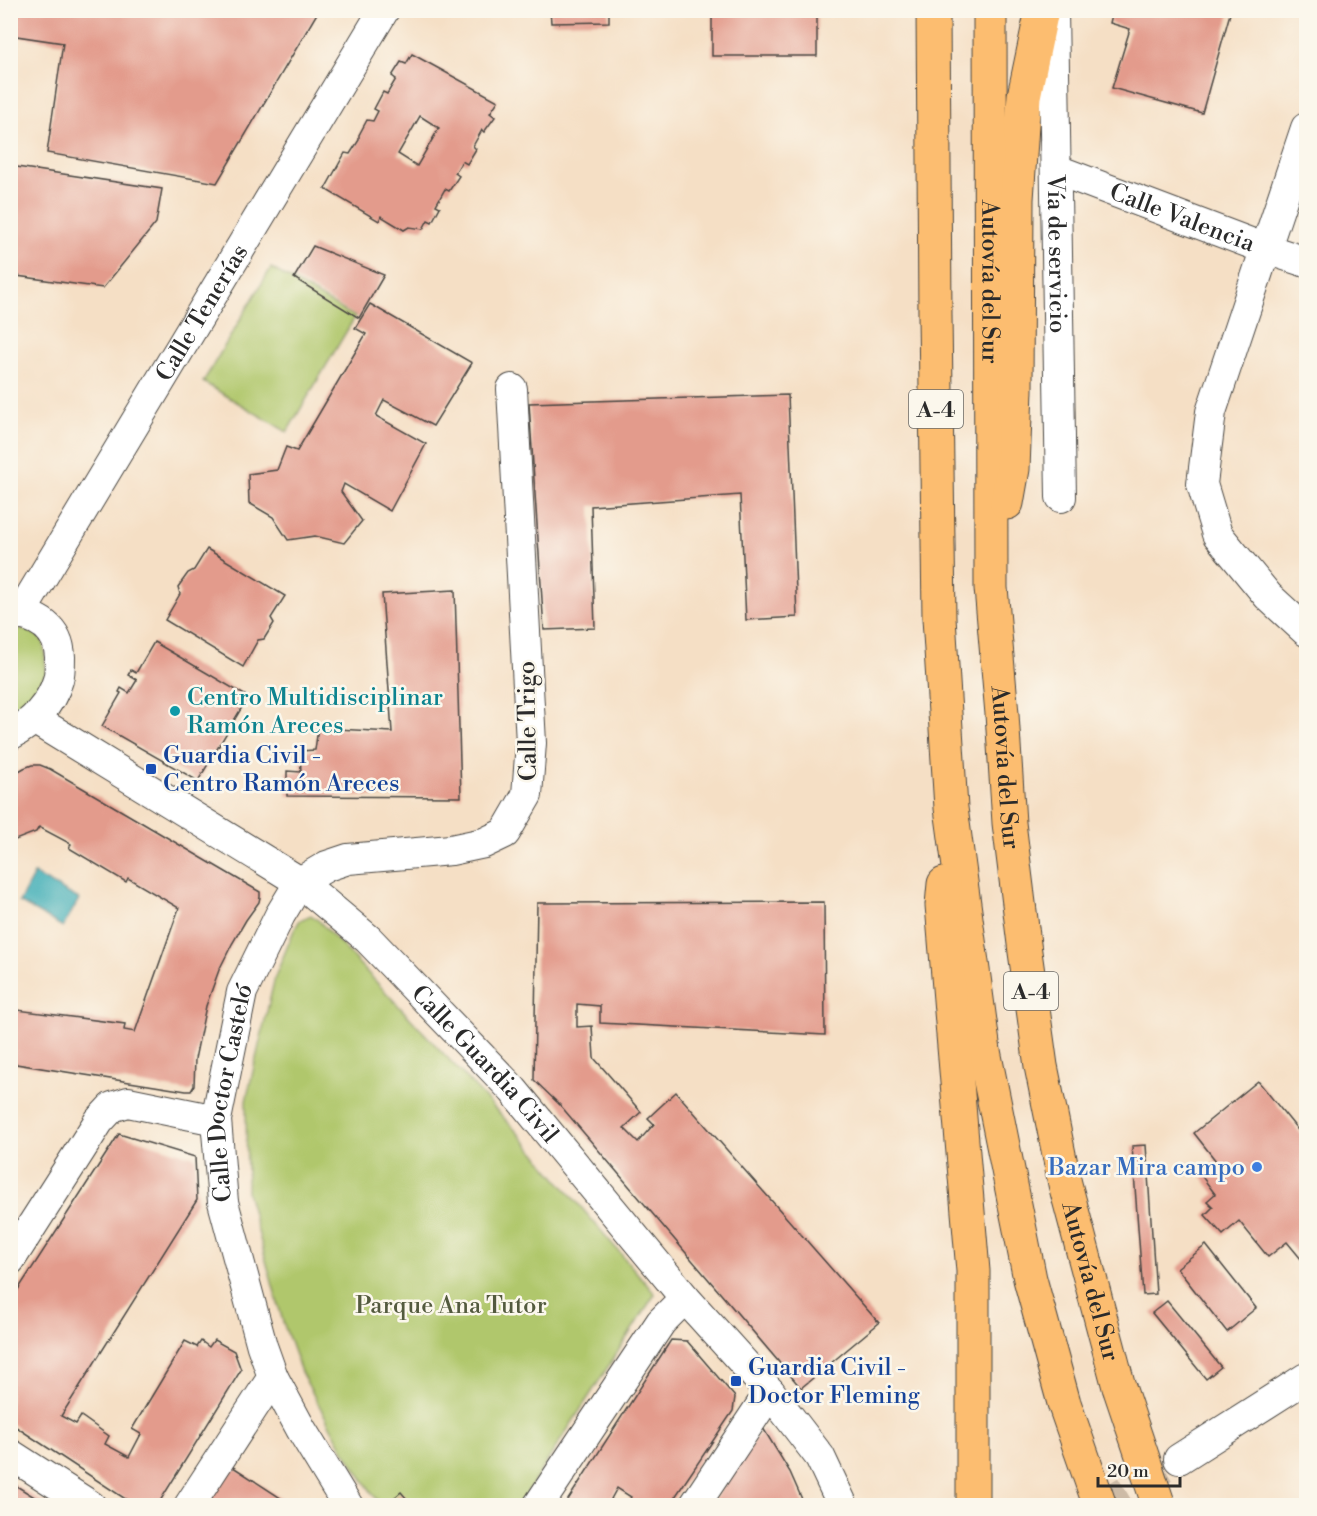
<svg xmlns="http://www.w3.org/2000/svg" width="1317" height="1516" font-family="'Libre Bodoni',serif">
	<rect width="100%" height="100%" fill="#fbf7ec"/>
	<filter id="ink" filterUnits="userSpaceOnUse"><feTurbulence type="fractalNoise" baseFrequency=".0167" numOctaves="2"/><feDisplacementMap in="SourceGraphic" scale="12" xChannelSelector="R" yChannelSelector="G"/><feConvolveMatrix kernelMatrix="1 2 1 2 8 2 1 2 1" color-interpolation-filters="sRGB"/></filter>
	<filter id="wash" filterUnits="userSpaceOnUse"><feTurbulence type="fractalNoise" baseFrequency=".008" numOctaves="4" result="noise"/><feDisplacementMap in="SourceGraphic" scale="24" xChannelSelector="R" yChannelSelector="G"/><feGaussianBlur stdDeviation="1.35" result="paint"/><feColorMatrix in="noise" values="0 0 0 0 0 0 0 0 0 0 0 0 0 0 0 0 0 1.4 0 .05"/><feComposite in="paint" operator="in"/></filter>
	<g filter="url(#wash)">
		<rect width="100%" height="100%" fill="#f5dfc5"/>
		<g fill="#b0c76c" stroke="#6e794c" stroke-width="1.5">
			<path d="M271,268L355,317L287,432L203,382Z"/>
			<path d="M11,628L24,629L37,635L44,643L46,672L39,688L31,701L11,719Z"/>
			<path d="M311,915L319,921L518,1133L655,1294L519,1505H382L376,1499L343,1449L301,1372L283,1322L247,1192L246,1101L261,1037L275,977L294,930L300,920Z"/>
		</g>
		<path fill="#3bacb5" stroke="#336c70" stroke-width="1.5" d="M34,874L79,899L63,927L19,902Z"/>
		<g id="blocks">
			<g fill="#e39b8c" fill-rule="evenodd">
				<path d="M10,10H319L217,183L47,153L63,43L10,35Z"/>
				<path d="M550,10H609V22L551,23Z"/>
				<rect x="712" y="10" width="105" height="46"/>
				<path d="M1113,10H1231L1202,113L1112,88L1130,29L1110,23Z"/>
				<path d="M412,54L498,101L490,113L495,117L484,132L482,130L473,146L476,149L467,164L462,161L455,173L459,176L449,191L445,189L436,205L440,207L432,222L428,220L423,229L409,227L404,230L381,216L379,221L325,189L345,153L350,154L359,140V135L367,120L373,121L378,111L374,109L383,92L387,94L396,79L392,76L401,62L406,64ZM420,116L439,128L417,166L398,154Z"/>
				<path d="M10,166L162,189L156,223L103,288L10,275Z"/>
				<path d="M313,246L384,275L359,318L294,278Z"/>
				<path d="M370,304L472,363L433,426L384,400L376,416L426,444L390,511L344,484L341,492L362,521L344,543L315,536L288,540L273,517L249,503L248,474L277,470L286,447L297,451L366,334L355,328Z"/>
				<path d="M788,395L797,617L746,620L740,495L591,506L595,628L544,630L529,403Z"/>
				<path d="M207,549L285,596L271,618L274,623L264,639L258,640L243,667L165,620L180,594L178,587L188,573L194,570Z"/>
				<path d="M455,590L461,797L287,796V771L301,772L300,751L315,750L318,728L392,732L382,594Z"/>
				<path d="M154,642L248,697L198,781L102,726L121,693L119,692L121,688L129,693L137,680L128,675L131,670L136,673Z"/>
				<path d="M32,765H40L50,769L260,892V897L259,902L246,920L232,944L219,970L206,1006L195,1059L194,1086L191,1091H186L10,1063V1009L125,1024L124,1030L135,1032L179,908L128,878L126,882L69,848L71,844L39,827L36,832L10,842V776L24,768Z"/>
				<path d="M824,902L825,1035L600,1023V1006L577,1004V1027L592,1026L594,1058L641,1112L624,1128L638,1142L654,1124L648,1118L676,1092L879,1323L801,1388L560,1105L534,1080L537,903Z"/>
				<path d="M1258,1081L1306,1140V1265L1287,1242L1268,1257L1239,1221L1223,1235L1205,1215L1213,1207L1207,1201L1215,1194L1200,1174L1216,1161L1194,1133Z"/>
				<path d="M119,1134L195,1157L197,1200L61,1416L76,1424L81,1416L109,1436L105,1444L129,1457L141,1434L132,1429L185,1341L197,1347L201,1341L209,1347L214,1340L234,1351L241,1370L157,1506H136L10,1423V1302Z"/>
				<path d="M1146,1145L1156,1294L1143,1295L1132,1146Z"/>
				<path d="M1206,1245L1256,1308L1227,1332L1177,1268Z"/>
				<path d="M1167,1301L1221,1367L1206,1379L1152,1313Z"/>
				<path d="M671,1340L687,1341L735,1397L733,1411L669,1506H626L631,1497L617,1488L611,1499L621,1506H564Z"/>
				<path d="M763,1428L790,1472L805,1506H710Z"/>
				<path d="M227,1463L293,1506H201Z"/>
				<path d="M10,1482L49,1506H10Z"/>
				<path d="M401,1492L413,1506H391L388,1503Z"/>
			</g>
		</g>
	</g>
	<g filter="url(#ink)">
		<use href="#blocks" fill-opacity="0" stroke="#494642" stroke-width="1.5"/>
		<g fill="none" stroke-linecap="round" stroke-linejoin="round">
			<path stroke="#cdbba6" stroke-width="30" stroke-dasharray="30 15" stroke-linecap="butt" d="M1100,1506L1179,1459"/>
			<g stroke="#494642" stroke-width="32">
				<g id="street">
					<path id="s1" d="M1053,10L1061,497"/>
					<path d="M1306,128L1211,412L1202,484L1217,534L1268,596L1306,631"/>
					<path id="s2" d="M1057,170L1266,249L1306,262"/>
					<path d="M10,613C38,615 59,628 60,657C60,665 60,673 58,680C51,704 32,724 10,735"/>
					<path id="s3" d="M20,614L384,10"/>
					<path id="s4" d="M34,719L300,882L368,939L513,1090L685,1298L770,1392L820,1457L843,1506"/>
					<path d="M10,1260L99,1121L112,1107L128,1102L216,1120"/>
					<path d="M10,1454L91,1506"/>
					<path d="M1179,1459L1306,1378"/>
					<path d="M189,1506L273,1377"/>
					<path id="s5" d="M348,1506L301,1429L273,1377L262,1346L223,1202L216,1120L242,992L280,915L300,882L327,866L348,859L451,850L484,843L505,833L527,795L531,743L512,389"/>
					<path d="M538,1506L661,1322L685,1298"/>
					<path d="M694,1506L770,1392"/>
				</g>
			</g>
			<g stroke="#494642" stroke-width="35">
				<g id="highway">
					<path d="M933,10L935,315L939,618L951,808L984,1051L1030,1279L1064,1403L1100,1506"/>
					<path id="s6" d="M990,10L991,588L1002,714L1009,823L1025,952L1041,1066L1065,1184L1119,1387"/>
					<path d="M1007,503L1013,469L1016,390L1017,199L1024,96L1042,10"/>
					<path d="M944,884L942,905L973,1271V1506"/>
				</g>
			</g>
			<use href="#street" stroke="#fff" stroke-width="30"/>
			<use href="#highway" stroke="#fcbd6f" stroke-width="33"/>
			<g stroke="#494642" stroke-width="35" stroke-linecap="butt">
				<path id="highway-bridge" d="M1119,1387L1159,1506"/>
			</g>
			<use href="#highway-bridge" stroke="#fcbd6f" stroke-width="33"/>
		</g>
	</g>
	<circle fill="#0f9aa8" stroke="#fbf7ec" stroke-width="2" cx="175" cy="711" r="6"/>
	<g fill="#1a4fb4" stroke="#fbf7ec" stroke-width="2">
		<rect x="145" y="763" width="12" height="12" rx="3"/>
		<rect x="730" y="1375" width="12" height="12" rx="3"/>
	</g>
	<circle fill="#3f7fe0" stroke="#fbf7ec" stroke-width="2" cx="1257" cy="1167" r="6"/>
	<g text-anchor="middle" stroke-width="5" stroke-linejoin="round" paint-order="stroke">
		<g fill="#fbf7ec" stroke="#696865" stroke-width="1.5">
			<rect x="909" y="390" width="54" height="38" rx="4.5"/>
			<rect x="1004" y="972" width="54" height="38" rx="4.5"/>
		</g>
		<g font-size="22" font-weight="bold" fill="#2b2b2b">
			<text x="936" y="417">A-4</text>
			<text x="1031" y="999">A-4</text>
		</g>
		<g font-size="24" fill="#2b2b2b" stroke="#fbf7ec">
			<text dy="8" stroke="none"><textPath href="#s2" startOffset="134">Calle Valencia</textPath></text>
			<text dy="8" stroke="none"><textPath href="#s1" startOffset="244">Vía de servicio</textPath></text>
			<text dy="8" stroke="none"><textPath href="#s6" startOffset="272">Autovía del Sur</textPath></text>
			<text dy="8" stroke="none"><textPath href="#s3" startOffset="352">Calle Tenerías</textPath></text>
			<text transform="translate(527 721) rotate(-91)" y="8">Calle Trigo</text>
			<text dy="8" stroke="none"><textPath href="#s6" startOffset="758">Autovía del Sur</textPath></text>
			<text dy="8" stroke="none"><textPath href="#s4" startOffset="572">Calle Guardia Civil</textPath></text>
			<text dy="8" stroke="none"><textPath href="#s5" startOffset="442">Calle Doctor Casteló</textPath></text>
			<text dy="8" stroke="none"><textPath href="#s6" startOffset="1280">Autovía del Sur</textPath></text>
		</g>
		<g font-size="24" fill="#0d838f" stroke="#fbf7ec" text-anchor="start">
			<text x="187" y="705">Centro Multidisciplinar<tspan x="187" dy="28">Ramón Areces</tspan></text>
		</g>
		<g font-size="24" fill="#164399" stroke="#fbf7ec" text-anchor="start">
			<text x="163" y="763">Guardia Civil -<tspan x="163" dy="28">Centro Ramón Areces</tspan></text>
			<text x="748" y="1375">Guardia Civil -<tspan x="748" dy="28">Doctor Fleming</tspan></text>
		</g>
		<g font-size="24" fill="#366cbe" stroke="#fbf7ec" text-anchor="end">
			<text x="1245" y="1175">Bazar Mira campo</text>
		</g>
		<g font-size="24" fill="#535a3e" stroke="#fbf7ec">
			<text x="451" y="1313">Parque Ana Tutor</text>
		</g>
	</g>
	<rect width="1317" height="1516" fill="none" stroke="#fbf7ec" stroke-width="36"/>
	<path d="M1098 1477v9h82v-9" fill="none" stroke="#2b2b2b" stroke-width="3"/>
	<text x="1107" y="1477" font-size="18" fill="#2b2b2b" stroke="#fbf7ec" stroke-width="4.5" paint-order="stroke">20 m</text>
</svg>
